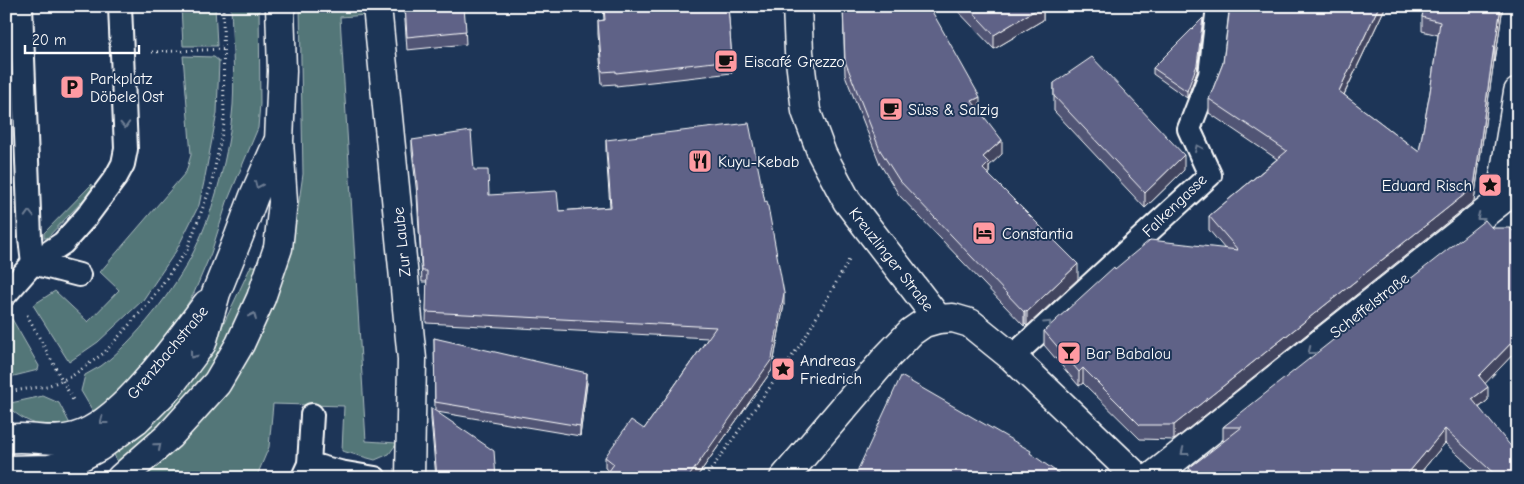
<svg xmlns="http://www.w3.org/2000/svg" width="1524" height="484" font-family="'Comic Neue',sans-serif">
	<rect width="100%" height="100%" fill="#1d3557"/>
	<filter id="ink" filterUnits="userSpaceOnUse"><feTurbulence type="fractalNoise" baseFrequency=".02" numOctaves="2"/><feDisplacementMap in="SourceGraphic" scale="10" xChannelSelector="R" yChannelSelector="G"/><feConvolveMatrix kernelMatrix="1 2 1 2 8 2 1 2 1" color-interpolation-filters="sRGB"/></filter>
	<g filter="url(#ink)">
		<g fill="#537678" stroke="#a9babc">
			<path d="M181,6H215L217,46H183Z"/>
			<path d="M231,6H259L260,104L258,128L227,202L211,253L194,293L174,327L132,380L94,413L81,391L85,375C90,372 96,369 101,366C134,342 176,288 194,251C215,208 229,153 233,105C235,74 232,38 231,6Z"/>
			<path d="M300,6H366L367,15L340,17L366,441L397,443L389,454L375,460L342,451L344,406L273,404L269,447L256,478H141L284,271L296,222L303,174Z"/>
			<path d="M183,56L214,57L219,61L217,113L204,182L199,205L176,251L143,300L98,342L69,362L33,305L55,291L88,322L119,290L100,272L186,172L191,155Z"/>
			<path d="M92,184V191L47,238H44V233Z"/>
			<path d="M251,266H260L258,274C235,324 214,372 176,413C159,431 137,447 118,464L113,452L185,382L224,323Z"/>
			<path d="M12,319L39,366L38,370L6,378V323Z"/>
			<path d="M43,396L59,403L70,424C48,432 21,422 6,404Z"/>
		</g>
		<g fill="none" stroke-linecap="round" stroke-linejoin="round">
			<g stroke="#fff" stroke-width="26">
				<g id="service">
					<path d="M21,6L30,238L33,263"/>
					<path d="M33,263L79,275"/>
					<path d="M6,294L33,263L63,243L87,216L116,177L123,164L126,149L120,6"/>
					<path d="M1012,357L1210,175L1189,129L1210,75L1218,6"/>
					<path d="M309,464L340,472L375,478"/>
					<path d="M303,477L309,464L312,415"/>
				</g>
			</g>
			<g stroke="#fff" stroke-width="31">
				<g id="minor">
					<path d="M377,6L412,359L410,478"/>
					<path d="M797,6L799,52L806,111L822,154L847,201L938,319"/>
					<path d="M784,478L886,358L911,332L924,323L938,319L953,318L970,323L1012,357L1138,478"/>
					<path d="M1151,478L1500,201L1518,92"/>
				</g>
			</g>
			<g stroke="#fff" stroke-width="31">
				<g id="secondary">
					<path d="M6,439C29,435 52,444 75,437C122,424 177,343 207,304"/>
					<path d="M6,470L49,469L65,465L99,447L136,420L168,388L202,343L216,293L239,236L254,196L277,144"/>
					<path d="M121,478L169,436L217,383L240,344L261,298L278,248L283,202L279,141L282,71L280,6"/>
				</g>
			</g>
			<g stroke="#fff" stroke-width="3" stroke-dasharray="1 4" stroke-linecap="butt">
				<path d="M152,52L224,49"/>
				<path d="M27,315L74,402"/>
				<path d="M6,392L47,386L63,380L72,376L104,353L147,305L187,250L211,186L224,124L223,6"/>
				<path d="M705,478L803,341L849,260"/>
			</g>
			<use href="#service" stroke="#1d3557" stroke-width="22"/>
			<use href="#minor" stroke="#1d3557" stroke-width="28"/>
			<use href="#secondary" stroke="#1d3557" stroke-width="28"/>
		</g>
		<g fill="#515474" stroke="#fff">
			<path d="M404,6H486L464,9L466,44L407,50Z"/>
			<path d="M603,6H728L732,60V73L616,86V84L602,85L598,34V21L604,20Z"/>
			<path d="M843,6H929L980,111L1002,154L989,166V175L1078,279L1027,326L1025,324L1024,326L899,195L880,164L845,75Z"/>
			<path d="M953,6H1043V20L994,49Z"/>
			<path d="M1384,6V10L1344,95L1419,152L1430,92L1438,35L1422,31V17L1424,6H1503L1495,62L1494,60L1474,201L1174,440L1140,439L1083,383L1079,386L1044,345V331L1115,269L1225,249L1209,230V216L1277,159L1209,113V99L1223,63Z"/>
			<path d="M1203,24L1197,72L1187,98L1153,74V68Z"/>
			<path d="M1054,83L1184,170L1145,208L1054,111Z"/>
			<path d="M412,140L474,170L489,195L559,211L610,207L606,151V140L784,304L772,370L696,478H604L609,471L605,468V457L644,429L708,338L426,323L427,282H422L417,195L412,151Z"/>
			<path d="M1492,228L1518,236V349L1485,383L1488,400L1479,408L1518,478H1483L1445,443L1416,478H1189V468L1225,441H1223V427Z"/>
			<path d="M434,338L587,383L580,436L437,412L496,478H436L431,419V408L435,411Z"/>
		</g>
		<g fill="#42455e" stroke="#fff">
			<path d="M1042,6H1043V20L994,49V35Z"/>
			<path d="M1379,6H1384V10L1339,105V91Z"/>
			<path d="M1501,6H1503L1495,62V47Z"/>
			<path d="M1203,18V24L1197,72L1187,98V91Z"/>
			<path d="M1494,46V60L1474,201L1174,440V425L1474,187Z"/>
			<path d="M980,97V111L972,116V101Z"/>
			<path d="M1002,140V154L989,166V177L983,183V157Z"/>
			<path d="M1184,155V170L1145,208V193Z"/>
			<path d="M1078,264V279L1027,326V312Z"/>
			<path d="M784,293V304L772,370L696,478H688Z"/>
			<path d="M1025,310V324L1024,326V312Z"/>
			<path d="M1518,336V349L1479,390V376Z"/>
			<path d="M1083,368V383L1079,386V372Z"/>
			<path d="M587,373V383L580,436V426Z"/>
			<path d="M1488,387V400L1472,413V399Z"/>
			<path d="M1445,429V443L1416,478H1404Z"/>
		</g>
		<g fill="#5e6287" stroke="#fff">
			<path d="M405,6H464L466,31L407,37Z"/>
			<path d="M604,6H728L732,60L616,73V71L602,72L598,21L605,20Z"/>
			<path d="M843,6H929L980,97L972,101L1002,140L983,157L989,163L983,169L1078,264L1027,312L1025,310L1024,312L899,180L880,150L845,61Z"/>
			<path d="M967,6H1042L994,35Z"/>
			<path d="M1230,6H1379L1339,91L1419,152L1430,92L1440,22L1422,17L1424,6H1501L1495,47L1494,46L1474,187L1174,425H1140L1083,368L1079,372L1044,331L1114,267L1115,269L1150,240L1238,250L1209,216L1287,151L1209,99L1223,63Z"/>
			<path d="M1203,18L1197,65L1187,91L1153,68Z"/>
			<path d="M1092,57L1184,155L1145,193L1054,96V83Z"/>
			<path d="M749,123L765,202L767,201L784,293L772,359L688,478H604L614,464L605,457L631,420L644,429L716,327L426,312L427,271H422L417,184L412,140L471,131L474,170H488L489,195L557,191L559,211L611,207L606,140Z"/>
			<path d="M1485,220L1492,228H1510L1518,236V336L1479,376L1488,387L1472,399L1518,455V478H1499L1445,429L1404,478H1200L1189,468L1242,427H1223Z"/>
			<path d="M434,338L587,373L580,426L435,402Z"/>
			<path d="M901,376L1031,451L1030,453L1065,478H854Z"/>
			<path d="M431,408L494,451L496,478H437Z"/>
		</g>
		<defs><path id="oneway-chevron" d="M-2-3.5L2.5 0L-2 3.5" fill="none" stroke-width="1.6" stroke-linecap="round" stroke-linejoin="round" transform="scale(1.25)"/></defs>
		<g stroke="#6c7c92">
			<use href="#oneway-chevron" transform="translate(125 125) rotate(87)"/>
			<use href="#oneway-chevron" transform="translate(1198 148) rotate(-115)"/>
			<use href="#oneway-chevron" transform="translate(258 185) rotate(114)"/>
			<use href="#oneway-chevron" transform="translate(29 214) rotate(-92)"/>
			<use href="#oneway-chevron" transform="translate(1480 217) rotate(142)"/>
			<use href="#oneway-chevron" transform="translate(253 316) rotate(-65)"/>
			<use href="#oneway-chevron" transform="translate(1048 324) rotate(-43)"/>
			<use href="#oneway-chevron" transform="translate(1311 351) rotate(142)"/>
			<use href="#oneway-chevron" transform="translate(193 355) rotate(127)"/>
			<use href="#oneway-chevron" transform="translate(103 421) rotate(143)"/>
			<use href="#oneway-chevron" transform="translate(158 446) rotate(-41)"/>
			<use href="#oneway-chevron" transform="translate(1184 452) rotate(142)"/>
		</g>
	</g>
	<defs>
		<g id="cafe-square" transform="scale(1.25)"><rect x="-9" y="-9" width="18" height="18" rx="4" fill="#ff9aa2" stroke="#1d3557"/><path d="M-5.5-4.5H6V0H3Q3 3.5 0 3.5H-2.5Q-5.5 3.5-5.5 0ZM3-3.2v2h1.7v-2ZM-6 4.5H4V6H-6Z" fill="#111"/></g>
		<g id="parking-square" transform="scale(1.25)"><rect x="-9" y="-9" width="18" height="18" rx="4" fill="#ff9aa2" stroke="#1d3557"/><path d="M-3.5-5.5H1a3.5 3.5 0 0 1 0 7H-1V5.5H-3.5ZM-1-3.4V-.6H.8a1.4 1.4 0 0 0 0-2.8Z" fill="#111"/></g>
		<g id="restaurant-square" transform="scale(1.25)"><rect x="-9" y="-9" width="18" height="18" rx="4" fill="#ff9aa2" stroke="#1d3557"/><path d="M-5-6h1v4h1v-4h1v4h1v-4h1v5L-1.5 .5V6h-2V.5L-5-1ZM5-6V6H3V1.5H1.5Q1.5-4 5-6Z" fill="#111"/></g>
		<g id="sight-square" transform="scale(1.25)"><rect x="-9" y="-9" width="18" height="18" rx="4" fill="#ff9aa2" stroke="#1d3557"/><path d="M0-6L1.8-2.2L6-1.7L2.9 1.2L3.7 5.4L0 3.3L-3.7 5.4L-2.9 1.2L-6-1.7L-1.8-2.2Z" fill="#111"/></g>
		<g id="hotel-square" transform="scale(1.25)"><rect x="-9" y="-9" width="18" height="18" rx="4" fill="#ff9aa2" stroke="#1d3557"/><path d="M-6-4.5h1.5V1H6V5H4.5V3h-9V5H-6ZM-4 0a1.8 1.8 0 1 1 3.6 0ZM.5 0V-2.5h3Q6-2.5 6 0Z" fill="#111"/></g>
		<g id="bar-square" transform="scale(1.25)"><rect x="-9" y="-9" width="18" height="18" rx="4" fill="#ff9aa2" stroke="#1d3557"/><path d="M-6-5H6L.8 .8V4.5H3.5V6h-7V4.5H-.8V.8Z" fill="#111"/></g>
	</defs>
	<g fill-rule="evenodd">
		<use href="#cafe-square" x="726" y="61"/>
		<use href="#parking-square" x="72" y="87"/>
		<use href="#cafe-square" x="891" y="109"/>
		<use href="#restaurant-square" x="700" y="161"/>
		<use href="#sight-square" x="1490" y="185"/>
		<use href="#hotel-square" x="984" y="233"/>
		<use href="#bar-square" x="1069" y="353"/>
		<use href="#sight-square" x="783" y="369"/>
	</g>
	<g text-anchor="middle" stroke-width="4" stroke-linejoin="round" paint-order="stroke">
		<g font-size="16" fill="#fff" stroke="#1d3557" text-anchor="start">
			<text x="744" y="67">Eiscafé Grezzo</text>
			<text x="90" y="84">Parkplatz<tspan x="90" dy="18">Döbele Ost</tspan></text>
			<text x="908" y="115">Süss &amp; Salzig</text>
			<text x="718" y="167">Kuyu-Kebab</text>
			<text x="1472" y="191" text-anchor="end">Eduard Risch</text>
			<text x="1002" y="239">Constantia</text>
			<text x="1086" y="359">Bar Babalou</text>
			<text x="800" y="366">Andreas<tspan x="800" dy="18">Friedrich</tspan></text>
		</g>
		<g font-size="16" fill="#fff" stroke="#1d3557">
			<text transform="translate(1174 205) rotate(-44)" y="6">Falkengasse</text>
			<text transform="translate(401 242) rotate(-96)" y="6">Zur Laube</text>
			<text transform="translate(892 259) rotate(52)" y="6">Kreuzlinger Straße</text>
			<text transform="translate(1369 305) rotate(-38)" y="6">Scheffelstraße</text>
			<text transform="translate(167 352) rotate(-50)" y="6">Grenzbachstraße</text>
		</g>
	</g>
	<rect width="1524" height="484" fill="none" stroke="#1d3557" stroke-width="25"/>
	<rect x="12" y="12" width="1499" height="459" fill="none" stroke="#fff" stroke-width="2" filter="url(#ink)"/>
	<path d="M25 45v8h114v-8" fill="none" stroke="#ffffff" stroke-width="2.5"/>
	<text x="32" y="45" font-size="15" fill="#ffffff" stroke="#1d3557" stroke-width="4" paint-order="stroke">20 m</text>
</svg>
